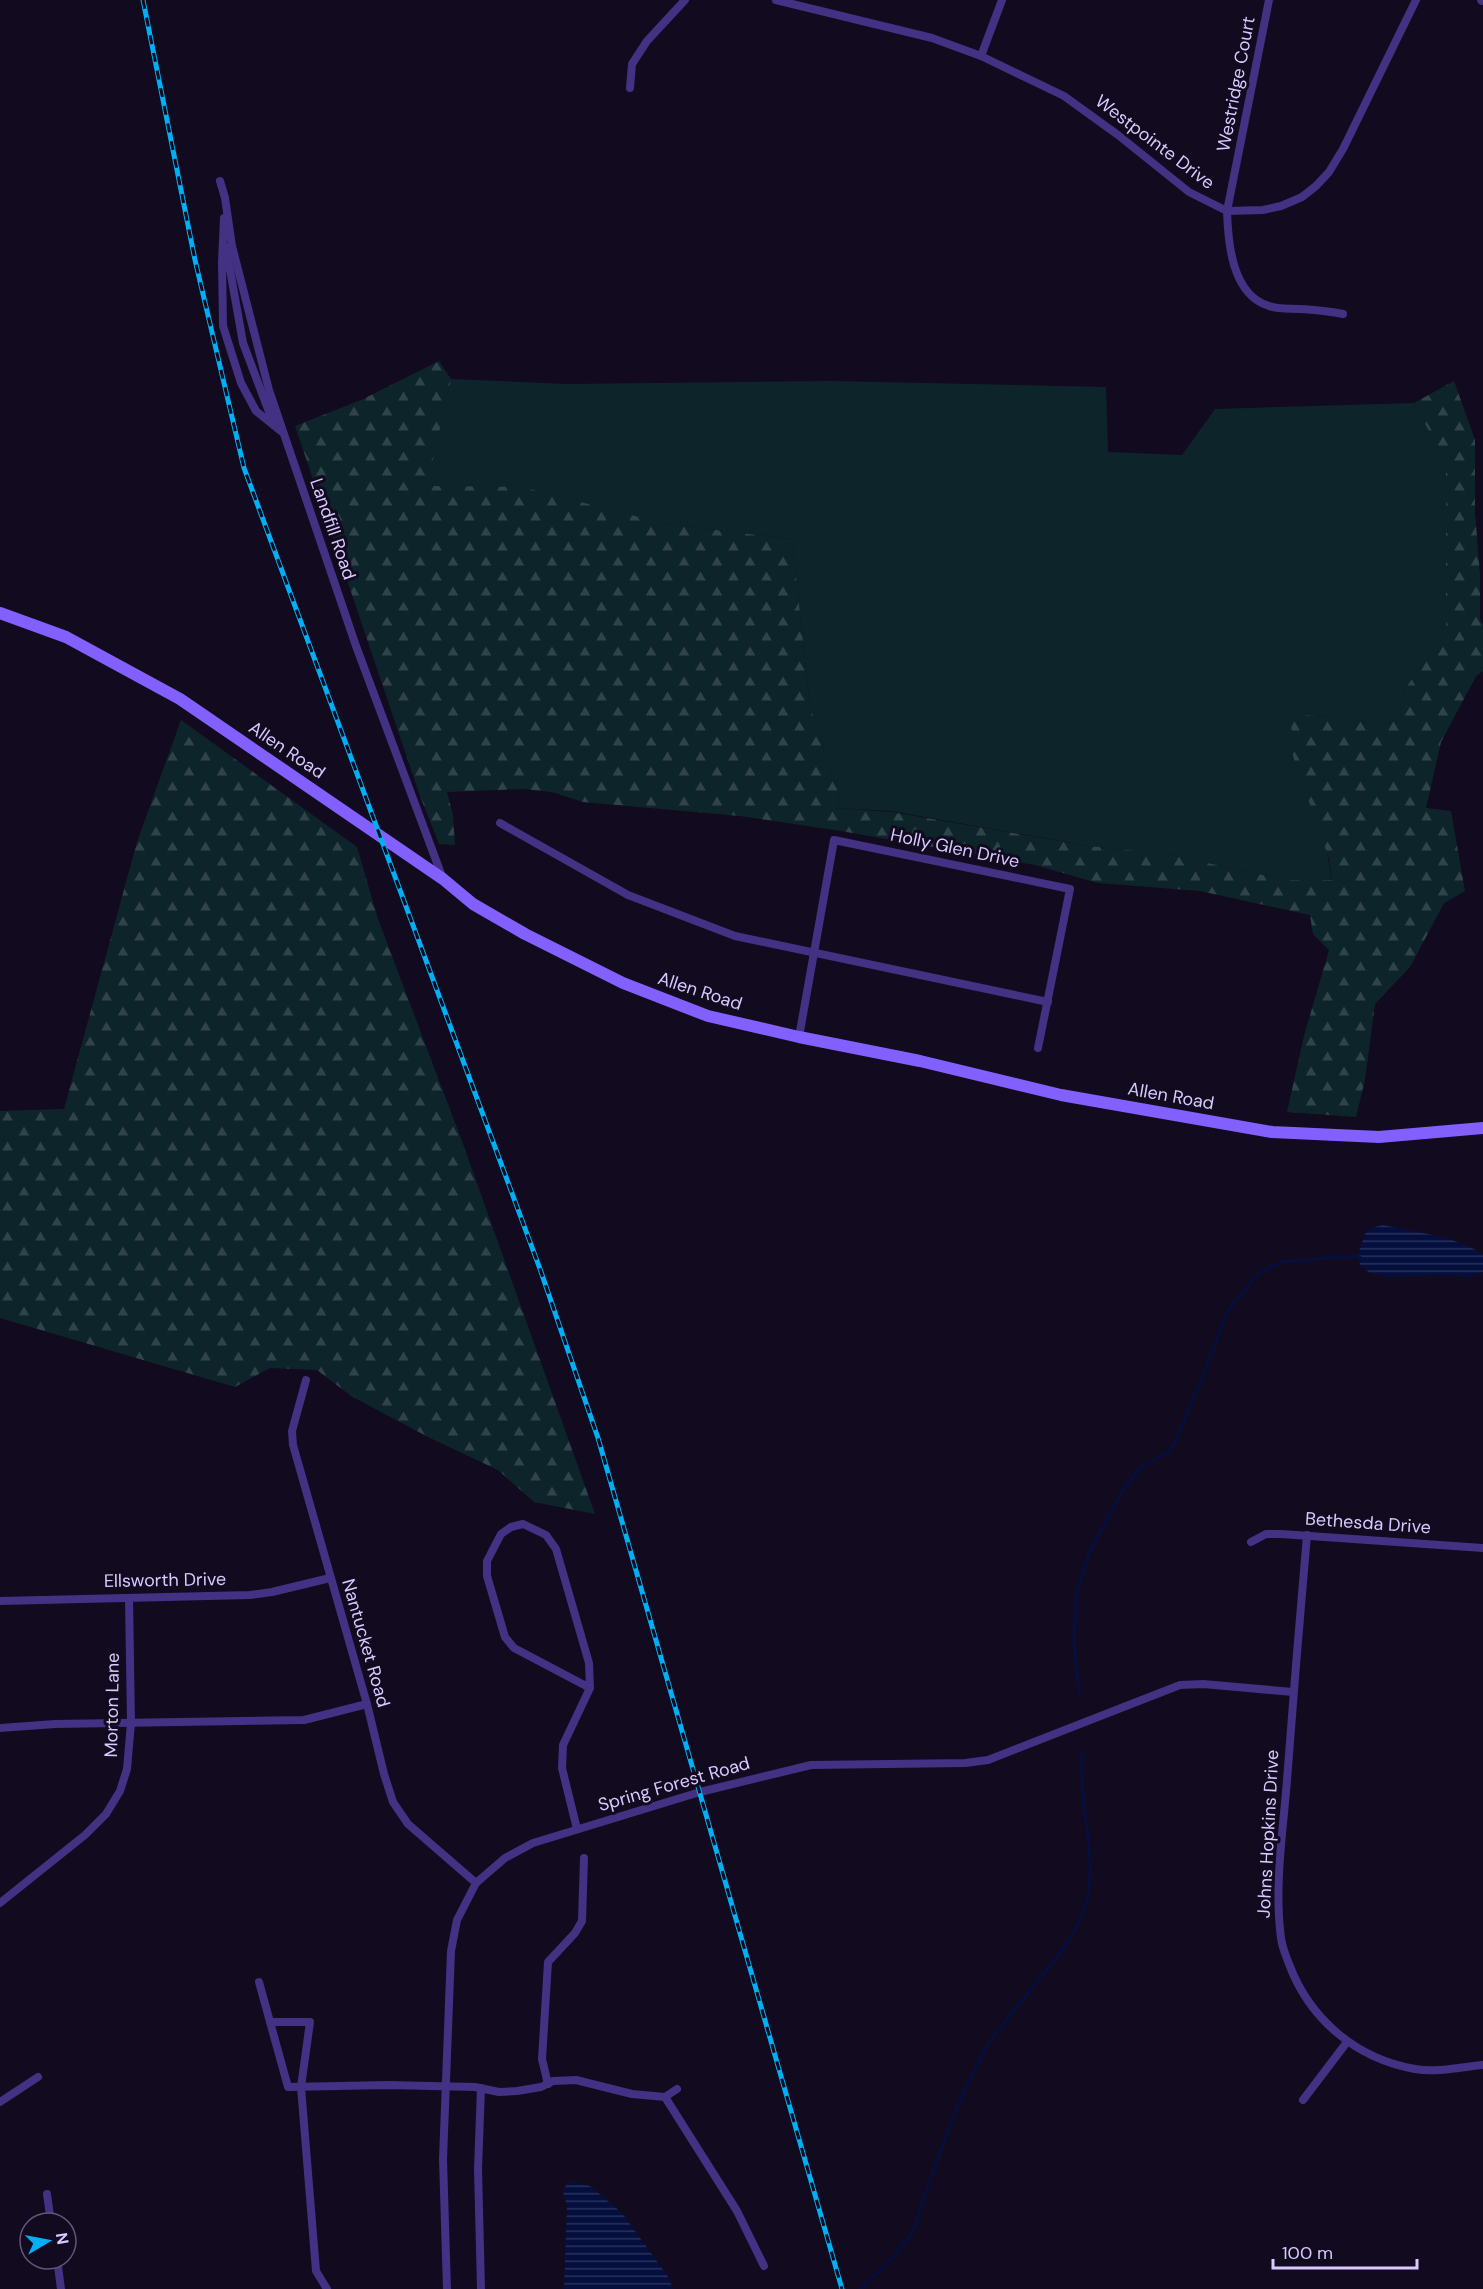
<svg xmlns="http://www.w3.org/2000/svg" width="1483" height="2289" font-family="'DM Sans',sans-serif">
	<defs>
		<pattern id="forest-firs" width="22" height="20" patternUnits="userSpaceOnUse" patternTransform="scale(1.5)"><rect width="22" height="20" fill="#0d252a"/><path d="M5 1l3.5 6h-7zM16 11l3.5 6h-7z" fill="#30434a"/></pattern>
		<pattern id="water-rules" width="6" height="5" patternUnits="userSpaceOnUse" patternTransform="scale(1.5)"><rect width="6" height="5" fill="#050f3e"/><path d="M0 2.5h6" fill="none" stroke="#29315b"/></pattern>
	</defs>
	<rect width="100%" height="100%" fill="#120a1f"/>
	<path fill="#0d252a" d="M451,379L567,384L831,381L1106,387L1108,452L1182,455L1215,409L1414,403L1446,462V633L1407,686L1399,709L1371,724L1331,716L1303,715L1332,881L1286,880L1166,854L1089,846L891,811L838,808L839,795L810,706L792,539L666,524L426,487Z"/>
	<g fill="url(#forest-firs)">
		<path d="M439,361L451,379L427,486L522,487L666,524L792,539L810,706L839,795L838,808L892,812L1089,846L1166,854L1286,880H1332L1329,859L1293,756L1291,720L1303,715L1332,716L1371,724L1399,709L1407,686L1446,633V463L1414,403L1454,381L1475,440V512L1480,575V620L1483,624V671L1476,676L1441,742L1426,808L1451,811L1465,891L1444,903L1410,967L1375,1004L1365,1080L1356,1117L1287,1112L1304,1036L1329,950L1313,934L1310,915L1200,891L1098,883L1035,865L835,830L740,816L583,802L552,792L523,789L447,792L453,815L455,845L439,844L420,796L295,426L361,400Z"/>
		<path d="M181,720L357,847L378,919L463,1144L595,1514L534,1502L498,1470L428,1437L351,1396L317,1370L270,1368L235,1387L0,1318V1111L64,1109L137,842Z"/>
	</g>
	<g fill="url(#water-rules)">
		<path d="M1383,1225C1411,1231 1461,1237 1483,1255V1272L1471,1277L1447,1275L1388,1277L1370,1273L1360,1265L1358,1254L1367,1229Z"/>
		<path d="M571,2181L590,2186L622,2213L669,2278L673,2289H564L567,2206L563,2192L566,2185Z"/>
	</g>
	<g fill="none" stroke-linecap="round" stroke-linejoin="round">
		<g stroke="#050f3e" stroke-width="3">
			<path d="M1079,1693L1074,1641L1077,1591L1089,1553L1124,1488L1141,1467L1169,1452L1176,1439L1200,1384L1227,1312L1259,1273L1281,1262L1338,1257H1360"/>
			<path d="M860,2289C876,2273 919,2236 918,2215C938,2159 956,2101 985,2050C1013,2002 1076,1951 1087,1899C1095,1864 1086,1830 1083,1795C1082,1781 1082,1767 1082,1753"/>
		</g>
		<g stroke="#433183" stroke-width="8">
			<path d="M776,0L932,38L981,56L1064,96L1118,135L1189,192L1227,211L1263,210L1281,206L1302,197L1316,186L1329,172L1343,149L1416,0"/>
			<path d="M1269,0L1227,211C1228,243 1232,295 1269,306C1279,310 1291,308 1301,309C1315,310 1329,311 1343,314"/>
			<path d="M981,56L1002,0"/>
			<path d="M630,88L632,64L647,41L685,0"/>
			<path d="M220,181L225,198L232,246L269,390L356,646L443,879"/>
			<path d="M224,218L222,262L223,326L241,383L256,411L282,432"/>
			<path d="M226,247L243,343L274,425"/>
			<path d="M500,823L628,895L735,936L1048,1002"/>
			<path d="M799,1037L834,840L1070,889L1038,1048"/>
			<path d="M306,1380L292,1431L293,1445L367,1704L384,1774L393,1802L408,1824L476,1883"/>
			<path d="M1307,1535C1300,1617 1293,1698 1287,1780C1283,1832 1274,1886 1281,1938C1282,1947 1286,1956 1289,1964C1310,2020 1357,2059 1415,2069C1437,2073 1461,2067 1483,2065"/>
			<path d="M1251,1542L1266,1534H1281L1483,1548"/>
			<path d="M0,1601L250,1595L272,1592L330,1578"/>
			<path d="M0,1728L55,1724L304,1720L367,1704"/>
			<path d="M577,1829L562,1768L563,1745L590,1688L589,1663L556,1549L546,1535L523,1524L511,1527L501,1534L487,1561V1576L505,1637L514,1648L590,1688"/>
			<path d="M0,1903L85,1835L106,1814L120,1791L127,1769L131,1723L129,1598"/>
			<path d="M259,1982L288,2087L388,2085L475,2087L499,2092L517,2091L541,2087L553,2081L576,2080L632,2094L665,2097L677,2089"/>
			<path d="M270,2022H310L301,2087L316,2271L327,2289"/>
			<path d="M548,2084L542,2059L548,1962L575,1933L582,1921L584,1858"/>
			<path d="M481,2088L478,2169L481,2289"/>
			<path d="M665,2097L737,2211L764,2266"/>
			<path d="M1303,2100L1347,2042"/>
			<path d="M0,2102L38,2077"/>
			<path d="M47,2194L51,2223"/>
			<path d="M57,2259L61,2289"/>
			<path d="M447,2289L443,2159L451,1951L457,1920L476,1883L505,1858L533,1843L700,1792L811,1765L965,1763L988,1760L1180,1685L1203,1684L1293,1692"/>
		</g>
		<path stroke="#433183" stroke-width="10" d="M1482,0H1483"/>
		<path stroke="#8160ff" stroke-width="12" d="M0,613L66,637L180,699L443,879L473,904L525,934L623,983L708,1016L799,1037L920,1061L1061,1095L1272,1132L1379,1137L1483,1128"/>
		<g stroke="#00aff4" stroke-width="5">
			<path id="rail" d="M143,0L195,260L244,468L540,1269L598,1438L842,2289"/>
		</g>
		<use href="#rail" stroke="#120a1f" stroke-width="3" stroke-dasharray="9" stroke-linecap="butt"/>
	</g>
	<g text-anchor="middle" stroke-width="6" stroke-linejoin="round" paint-order="stroke">
		<g font-size="18" fill="#d9c9ff" stroke="#120a1f">
			<text transform="translate(1236 84) rotate(-79)" y="6">Westridge Court</text>
			<text transform="translate(1155 142) rotate(37)" y="6">Westpointe Drive</text>
			<text transform="translate(333 529) rotate(71)" y="6">Landfill Road</text>
			<text transform="translate(287 750) rotate(34)" y="6">Allen Road</text>
			<text transform="translate(955 848) rotate(12)" y="6">Holly Glen Drive</text>
			<text transform="translate(700 991) rotate(18)" y="6">Allen Road</text>
			<text transform="translate(1171 1096) rotate(10)" y="6">Allen Road</text>
			<text transform="translate(1368 1523) rotate(4)" y="6">Bethesda Drive</text>
			<text transform="translate(165 1580) rotate(-1)" y="6">Ellsworth Drive</text>
			<text transform="translate(366 1643) rotate(74)" y="6">Nantucket Road</text>
			<text transform="translate(112 1705) rotate(-89)" y="6">Morton Lane</text>
			<text transform="translate(674 1784) rotate(-16)" y="6">Spring Forest Road</text>
			<text transform="translate(1268 1834) rotate(-87)" y="6">Johns Hopkins Drive</text>
		</g>
	</g>
	<g transform="translate(48 2241) rotate(80)"><circle r="28" fill="#120a1f" stroke="#625679" stroke-width="1.5"/>
	<path d="M0-4.5L10 22L0 15L-10 22Z" fill="#00aff4"/>
	<text y="-9" font-size="16" font-weight="bold" text-anchor="middle" fill="#d9c9ff">N</text>
	</g>
	<path d="M1273 2259v9h144v-9" fill="none" stroke="#d9c9ff" stroke-width="3"/>
	<text x="1282" y="2259" font-size="18" fill="#d9c9ff" stroke="#120a1f" stroke-width="4.5" paint-order="stroke">100 m</text>
</svg>
